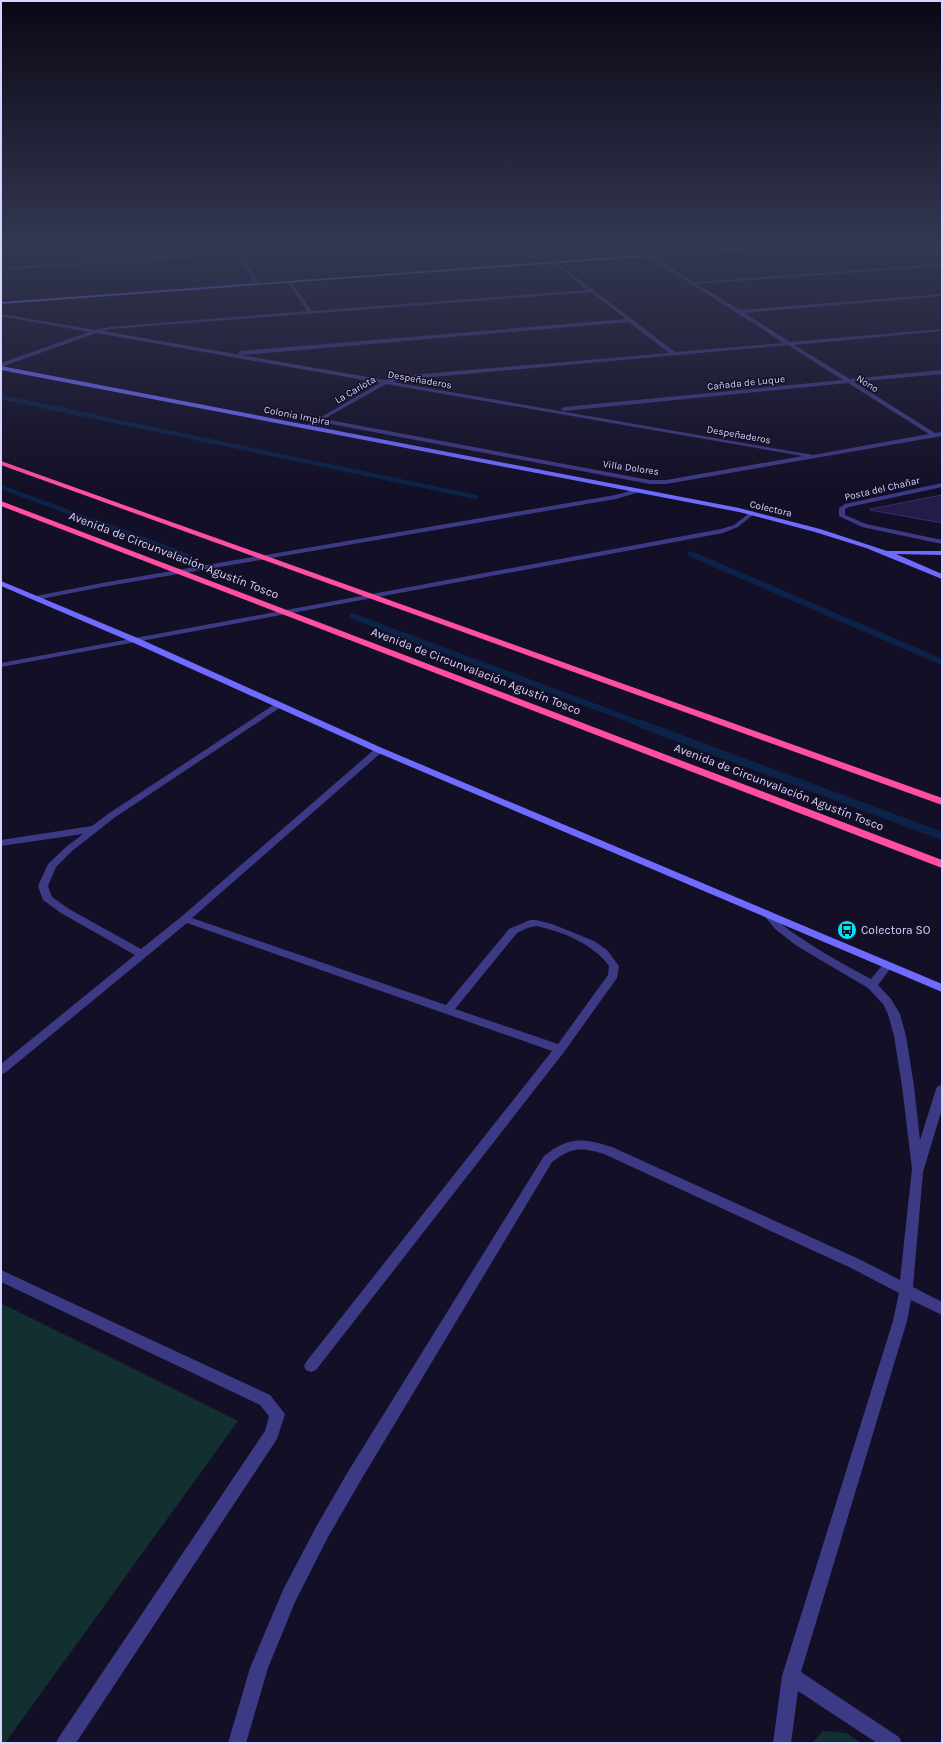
<svg xmlns="http://www.w3.org/2000/svg" width="943" height="1744" font-family="Karla,sans-serif">
	<rect width="100%" height="100%" fill="#130f26"/>
	<g fill="#12302f">
		<path d="M1,1303L238,1421L5,1743H1Z"/>
		<path d="M823,1731L846,1733L861,1743H812Z"/>
	</g>
	<g fill="none" stroke-linecap="round" stroke-linejoin="round">
		<g stroke="#0c2248" stroke-width="4.5">
			<path d="M1,397L476,497"/>
			<path d="M1,487L98,523"/>
		</g>
		<g stroke="#0c2248" stroke-width="6">
			<path d="M96,522L186,556"/>
			<path d="M691,554L942,662"/>
			<path d="M352,616L644,725"/>
		</g>
		<path stroke="#0c2248" stroke-width="8" d="M641,724L942,836"/>
	</g>
	<path fill="#241b47" stroke="#3b2d73" d="M942,495V523L870,510V509Z"/>
	<g fill="none" stroke-linecap="round" stroke-linejoin="round">
		<g fill="#3d3a85" fill-rule="evenodd">
			<path d="M278,702L282,705L281,707L114,818L72,851L56,867L48,886L52,897L69,909L141,949L181,917L376,748L379,747L383,750L382,752L192,918L446,1005L509,929L530,920H536L552,924L594,941L607,950L619,966L617,978L564,1052L316,1370L311,1372L306,1370L304,1366L306,1362L552,1051L187,923L5,1073L1,1074V1064L135,955L61,913L43,900L38,886L48,864L66,847L83,834L1,846V840L92,826L108,814ZM536,926C561,931 594,944 609,966L608,975L558,1044L455,1009L517,933L527,928Z"/>
			<path d="M1,1270L270,1395L285,1414L277,1439L76,1743H56L59,1737L265,1431L269,1416L260,1405L1,1282Z"/>
		</g>
		<g fill="#3d3a85" fill-rule="evenodd">
			<path d="M231,244H235L240,252L352,244H375L241,254L259,284L257,285L237,254L1,270V268L236,252Z"/>
			<path d="M569,244H574L596,260L593,261Z"/>
			<path d="M910,244H916L942,255V258Z"/>
			<path d="M649,255H651L694,282L942,264V266L697,284L740,310L942,294V296L744,313L790,342L942,329V331L794,345L850,379L942,370V374L854,382L935,433L942,432V436L666,484H650L320,422L309,428L304,427L380,383L96,333L1,367V363L89,332L1,316V314L96,330L110,327L307,311L288,282L290,281L312,311L588,290L555,264L556,262L675,352L784,343L649,257ZM591,292L626,319L241,351L238,353L241,355L629,322L669,353L400,376L385,380L103,331L110,329ZM788,345L843,380L564,407L561,409L564,411L848,383L929,434L813,455L393,382L400,380ZM386,384L803,456L666,480H650L324,419Z"/>
			<path d="M942,483V487L849,507L845,509V515L866,524L942,540V544L862,527L839,516V508L845,504Z"/>
			<path d="M638,489L641,491L640,492L616,499L102,587L36,600L32,598L36,596L102,583L615,495Z"/>
			<path d="M752,511L755,513L754,514L738,527L723,533L1,667V663L721,529L734,525Z"/>
			<path d="M767,910C775,912 779,922 785,927C812,947 841,963 871,979L884,963H892L893,965L878,985L891,999L900,1014L906,1036L914,1086L920,1140L936,1089L938,1086L942,1085V1109L923,1172L913,1287L942,1302V1315L911,1300L907,1321L801,1672L899,1737L902,1743H877L798,1691L791,1743H773L782,1676L893,1321L899,1293L851,1268L604,1154C580,1147 572,1147 552,1162L361,1480L328,1537L295,1602L268,1668L246,1743H228L250,1668L283,1590L316,1527L349,1470L544,1156C569,1136 583,1138 612,1147L861,1260L900,1280L912,1169L902,1086L894,1036L888,1014L883,1004L868,988L797,946L775,929L762,913Z"/>
		</g>
		<g fill="#6f6bff" fill-rule="evenodd">
			<path d="M795,244H816L1,304V302Z"/>
			<path d="M1,366L739,508L820,529L887,551H942V555L896,554L942,574V579L866,548L815,532L739,512L1,370Z"/>
			<path d="M1,581L140,639L382,748L942,984V992L376,752L134,643L1,586Z"/>
		</g>
		<g fill="#ff4fa3" fill-rule="evenodd">
			<path d="M1,461L942,798V805L1,465Z"/>
			<path d="M1,501L942,860V868L1,506Z"/>
		</g>
	</g>
	<linearGradient id="sky" x2="0" y2="1"><stop stop-color="#0a0815"/><stop offset="0.5" stop-color="#333752"/><stop offset="1" stop-color="#333752" stop-opacity="0"/></linearGradient>
	<rect width="943" height="488" fill="url(#sky)"/>
	<defs>
		<g id="bus-disc" transform="scale(1)"><circle r="9.5" fill="#00e5ff" stroke="#130f26"/><path d="M-5-6H5V4H4V6H2V4H-2V6H-4V4H-5ZM-3.5-4V0h7V-4ZM-3.5 1.2v1.5H-2V1.2ZM2 1.2v1.5H3.5V1.2Z" fill="#111"/></g>
	</defs>
	<g fill-rule="evenodd">
		<use href="#bus-disc" x="847" y="930"/>
	</g>
	<g text-anchor="middle" stroke-width="3" stroke-linejoin="round" paint-order="stroke">
		<g font-size="10" fill="#d9d4ff" stroke="#130f26">
			<text transform="translate(420 379) rotate(10)" y="4">Despeñaderos</text>
			<text transform="translate(746 382) rotate(-6)" y="4">Cañada de Luque</text>
			<text transform="translate(868 383) rotate(32)" y="4">Nono</text>
			<text transform="translate(355 389) rotate(-30)" y="4">La Carlota</text>
			<text transform="translate(297 415) rotate(11)" y="4">Colonia Impira</text>
			<text transform="translate(739 434) rotate(10)" y="4">Despeñaderos</text>
			<text transform="translate(631 467) rotate(8)" y="4">Villa Dolores</text>
			<text transform="translate(882 488) rotate(-13)" y="4">Posta del Chañar</text>
			<text transform="translate(771 508) rotate(13)" y="4">Colectora</text>
		</g>
		<g font-size="12" fill="#d9d4ff" stroke="#130f26">
			<text transform="translate(174 555) rotate(21)" y="4">Avenida de Circunvalación Agustín Tosco</text>
			<text transform="translate(476 671) rotate(21)" y="4">Avenida de Circunvalación Agustín Tosco</text>
			<text transform="translate(779 787) rotate(21)" y="4">Avenida de Circunvalación Agustín Tosco</text>
		</g>
		<g font-size="12" fill="#d9d4ff" stroke="#130f26" text-anchor="start">
			<text x="861" y="934">Colectora SO</text>
		</g>
	</g>
	<rect width="943" height="1744" fill="none" stroke="#d9d4ff" stroke-width="4"/>
</svg>
